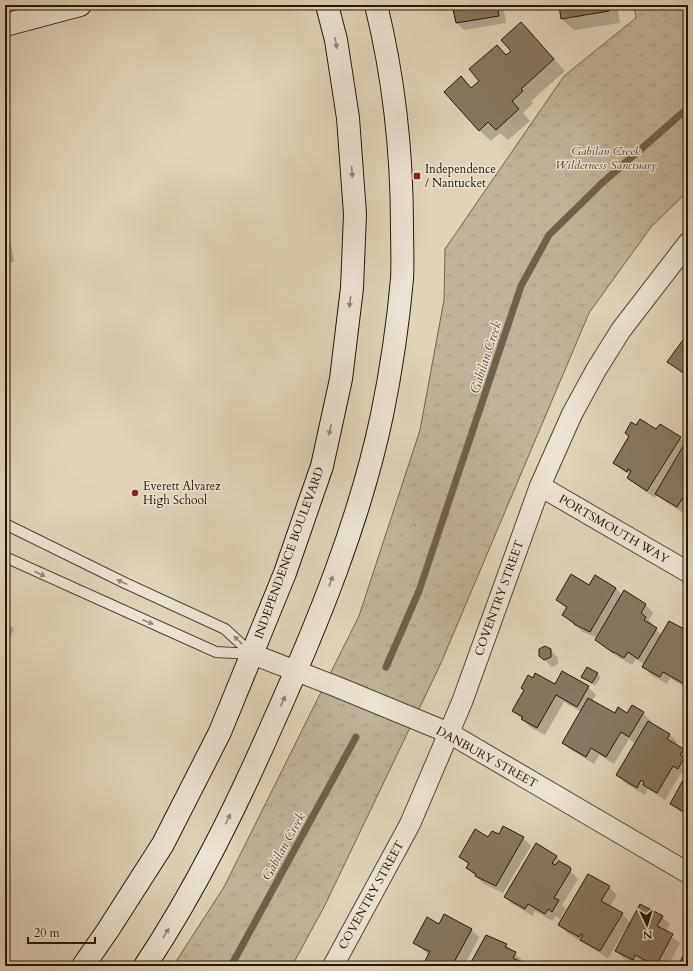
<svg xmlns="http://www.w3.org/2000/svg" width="693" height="971" font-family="Cardo,serif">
	<defs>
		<pattern id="grass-tufts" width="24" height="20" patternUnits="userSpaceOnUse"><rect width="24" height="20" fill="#c0b399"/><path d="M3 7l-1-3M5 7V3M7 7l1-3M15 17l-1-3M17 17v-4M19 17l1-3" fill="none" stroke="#a59982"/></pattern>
	</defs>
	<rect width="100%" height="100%" fill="#e0d3b8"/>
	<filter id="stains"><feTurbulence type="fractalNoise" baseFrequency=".005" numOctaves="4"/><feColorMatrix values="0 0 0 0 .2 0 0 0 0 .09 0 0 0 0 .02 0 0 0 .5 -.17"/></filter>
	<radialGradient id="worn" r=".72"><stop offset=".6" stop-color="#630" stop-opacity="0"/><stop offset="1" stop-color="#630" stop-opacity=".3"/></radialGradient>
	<path fill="url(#grass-tufts)" stroke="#72644e" d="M634,5H688V191L651,227L589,313L441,663L325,905L292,966H173L224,887L359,616L420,430L444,300L445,249L564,76L636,18Z"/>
	<g fill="#0003">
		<path d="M455,5H503L506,23L464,30L457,23Z"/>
		<path d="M560,5H617L620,23L574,30L562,19Z"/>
		<path d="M532,35L565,71L531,101L533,103L523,113L530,121L508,140L500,133L491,141L479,130L461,78L472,88Z"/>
		<path d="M5,212L9,234L7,235L10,238L14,262L5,263Z"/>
		<path d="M688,335V384V378L669,362Z"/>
		<path d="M660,425L680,438L688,446V509L685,514L664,501L657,495L655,498L636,485L628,478L630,475L614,463L636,427L656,430Z"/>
		<path d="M589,586L616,588L622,595L624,592L646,605L653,613L649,620L653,625L652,626L662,635L688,632V689L670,678L667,684L651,675L644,667L645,665L636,659L632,665L622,659V660L604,647L597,638L583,632L563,615L567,609L557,600Z"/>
		<path d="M5,620L14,629L5,648Z"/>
		<path d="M550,650L558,658V664L552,667L540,656Z"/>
		<path d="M597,674L601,677L595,686L582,676Z"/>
		<path d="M555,685L588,687L596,695L592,701L615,714L643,713L651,721L650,723L669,734L677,742L675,745L688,755V816L679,811L671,804L686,776L681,773L665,800L648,789L645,795L625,783L617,775L636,744L629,739L614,764L599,755L594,764L571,750L563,743L581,712L564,702L545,735L530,727L513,711Z"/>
		<path d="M489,838H523L531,846L503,893L484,884L467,868L469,865L460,857Z"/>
		<path d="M556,856L578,879L562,905L566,909L560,919L556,916L552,921L535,911L533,916L512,904L505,897Z"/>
		<path d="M609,887L617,895L610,907L622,914L631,923L662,917L670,924L666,932L680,943L668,966H651L643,962L641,966H638L624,959L616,951L628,928L627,927L608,958L567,933L559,925Z"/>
		<path d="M439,925L471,930L479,937L464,966H428L425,963L429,955L414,943Z"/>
		<path d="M486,937L506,945L523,961L521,964L524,966H470Z"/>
	</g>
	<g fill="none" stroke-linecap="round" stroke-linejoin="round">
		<g stroke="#6f614b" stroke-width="7">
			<path d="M386,667L419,591L521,286L549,235L602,183L688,108"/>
			<path d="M231,966L356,737"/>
		</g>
	</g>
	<g fill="#867862" stroke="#251604">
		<path d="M452,5H497L499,16L456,23Z"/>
		<path d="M559,5H608L609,11L561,19Z"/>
		<path d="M521,22L554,59L521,89L523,91L512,101L519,109L496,130L488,122L479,131L444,92L461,76L471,88L479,81L469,69L497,45L506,55L511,51L501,40Z"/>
		<path d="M688,333V384L684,381L688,376L667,362Z"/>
		<path d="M640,419L656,429L660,424L681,437L647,491L627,478L631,471L628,469L627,472L613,463L629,436L625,433L631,422L636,425Z"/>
		<path d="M685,443L688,445V494L686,493L677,507L655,494Z"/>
		<path d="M571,574L589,585L595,575L616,588L590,632L574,624V623L562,615L567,607L556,600Z"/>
		<path d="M624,590L646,604L641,613L646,617L644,620L657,628L638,659L628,652L624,658L614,652V653L595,640Z"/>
		<path d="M669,621L688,631V641L686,644L688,645V678L684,684L663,672L660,677L642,667Z"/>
		<path d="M545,646L551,649V657L544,660L539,656V649Z"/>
		<path d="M587,667L598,673L592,683L581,677Z"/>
		<path d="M562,671L589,686L577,707L556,695L537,728L521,719L523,717L512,711L524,690L521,688L528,675L533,678L535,673L555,684Z"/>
		<path d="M588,698L615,713L618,707L627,713L632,705L644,712L629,737L621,732L606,757L591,748L586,757L562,743Z"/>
		<path d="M648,721L670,734L667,739L684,749L680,755L684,758L678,769L673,766L657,793L643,785L644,782L641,780L637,788L616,775Z"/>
		<path d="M688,771V814L670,804Z"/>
		<path d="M503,826L524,837L496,886L475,876L476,874L466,868L469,863L459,857L475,829L488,837L492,831L499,834Z"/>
		<path d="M536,843L557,856L552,863L555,865L559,861L570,867L571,870L554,898L559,900L552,912L548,909L545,914L528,904L525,909L504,897Z"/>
		<path d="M588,874L610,886L601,901L623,913L600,951L580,940L583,935L581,934L579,937L558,925Z"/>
		<path d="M640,904L663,916L657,926L673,934L656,966L635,955L633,960L615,951Z"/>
		<path d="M444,914L472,929L452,966H429L424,963L430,951H428L413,943L427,917L439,924Z"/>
		<path d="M486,935L507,944L505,947L516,952L513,958L523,963L522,966H469Z"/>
		<path d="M688,946V966H678Z"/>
	</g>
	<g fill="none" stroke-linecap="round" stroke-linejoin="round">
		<g stroke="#544531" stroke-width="12">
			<path id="lane" d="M5,524L125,583L225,629L252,654L216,652L5,557"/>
		</g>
		<g stroke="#544531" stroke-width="22">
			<g id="street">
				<path d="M540,486L688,572"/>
				<path d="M252,654L335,686L449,733L688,873"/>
				<path d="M333,966L410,824L462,702L540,486L572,414L596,370L621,330L688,243"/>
			</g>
		</g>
		<g stroke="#251604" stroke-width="24">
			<g id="secondary">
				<path d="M5,25L80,5"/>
				<path d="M83,966L108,930L163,844L220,732L285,573L322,466L341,379L352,288L355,214L348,118L336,40L327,5"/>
				<path d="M145,966C196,889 236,807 273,723C317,625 360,520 382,415C391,371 398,324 402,279C403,262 402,244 402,227C402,153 394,78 376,5"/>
			</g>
		</g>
		<use href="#lane" stroke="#ebe2d1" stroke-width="10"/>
		<use href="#street" stroke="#ebe2d1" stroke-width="20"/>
		<use href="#secondary" stroke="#ebe2d1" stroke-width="22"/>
	</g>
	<defs><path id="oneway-solid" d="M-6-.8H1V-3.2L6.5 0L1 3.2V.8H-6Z"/></defs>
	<g fill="#928675">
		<use href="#oneway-solid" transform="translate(336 43) rotate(80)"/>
		<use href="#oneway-solid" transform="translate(352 172) rotate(86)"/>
		<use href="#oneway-solid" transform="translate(350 302) rotate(97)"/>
		<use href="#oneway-solid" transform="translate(330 430) rotate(102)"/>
		<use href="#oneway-solid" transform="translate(40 574) rotate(25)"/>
		<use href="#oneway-solid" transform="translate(331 581) rotate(-70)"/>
		<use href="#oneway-solid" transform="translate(122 582) rotate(-155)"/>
		<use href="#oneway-solid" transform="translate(148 622) rotate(23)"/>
		<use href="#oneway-solid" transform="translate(238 640) rotate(-136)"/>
		<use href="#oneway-solid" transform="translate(283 701) rotate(-66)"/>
		<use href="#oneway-solid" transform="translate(228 819) rotate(-64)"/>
		<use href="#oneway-solid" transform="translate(166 933) rotate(-58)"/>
	</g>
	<g fill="#8f2418" stroke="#ebe2d1" stroke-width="1.5">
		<rect x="413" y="172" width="8" height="8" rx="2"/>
		<circle cx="135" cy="493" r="4"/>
	</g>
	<g text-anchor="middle" stroke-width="3" stroke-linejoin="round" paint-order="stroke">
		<g font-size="12" font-style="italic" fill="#544531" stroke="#ebe2d1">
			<text x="606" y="155">Gabilan Creek<tspan x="606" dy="14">Wilderness Sanctuary</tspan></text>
		</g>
		<g font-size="12" fill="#251604" stroke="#ebe2d1" text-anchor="start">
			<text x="425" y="173">Independence<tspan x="425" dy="14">/ Nantucket</tspan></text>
			<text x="143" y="490">Everett Alvarez<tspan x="143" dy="14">High School</tspan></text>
		</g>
		<g font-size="12" fill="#251604" stroke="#ebe2d1">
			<text transform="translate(614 529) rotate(30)" y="4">PORTSMOUTH WAY</text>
			<text transform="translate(289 553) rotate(-70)" y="4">INDEPENDENCE BOULEVARD</text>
			<text transform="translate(499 598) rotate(-70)" y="4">COVENTRY STREET</text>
			<text transform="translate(487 757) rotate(29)" y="4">DANBURY STREET</text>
			<text transform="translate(371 895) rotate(-61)" y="4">COVENTRY STREET</text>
		</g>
		<g font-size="13" font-style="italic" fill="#564834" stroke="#ebe2d1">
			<text transform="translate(485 357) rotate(-72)" y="5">Gabilan Creek</text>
			<text transform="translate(283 846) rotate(-61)" y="5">Gabilan Creek</text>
		</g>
	</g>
	<rect width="693" height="971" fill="none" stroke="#e0d3b8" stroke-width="20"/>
	<rect x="6" y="6" width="681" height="959" fill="none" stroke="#251604" stroke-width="2"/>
	<rect x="10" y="10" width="673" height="951" fill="none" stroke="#251604"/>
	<g transform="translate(647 925) rotate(176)" stroke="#ebe2d1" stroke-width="3" paint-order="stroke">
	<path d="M0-3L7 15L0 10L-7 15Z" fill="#251604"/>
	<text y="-6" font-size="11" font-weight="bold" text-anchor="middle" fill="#251604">N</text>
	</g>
	<path d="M28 937v6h67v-6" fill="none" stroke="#251604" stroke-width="2"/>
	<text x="34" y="937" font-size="12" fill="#251604" stroke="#ebe2d1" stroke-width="3" paint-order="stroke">20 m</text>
	<rect width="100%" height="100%" filter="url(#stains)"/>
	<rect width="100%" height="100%" fill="url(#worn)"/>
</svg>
